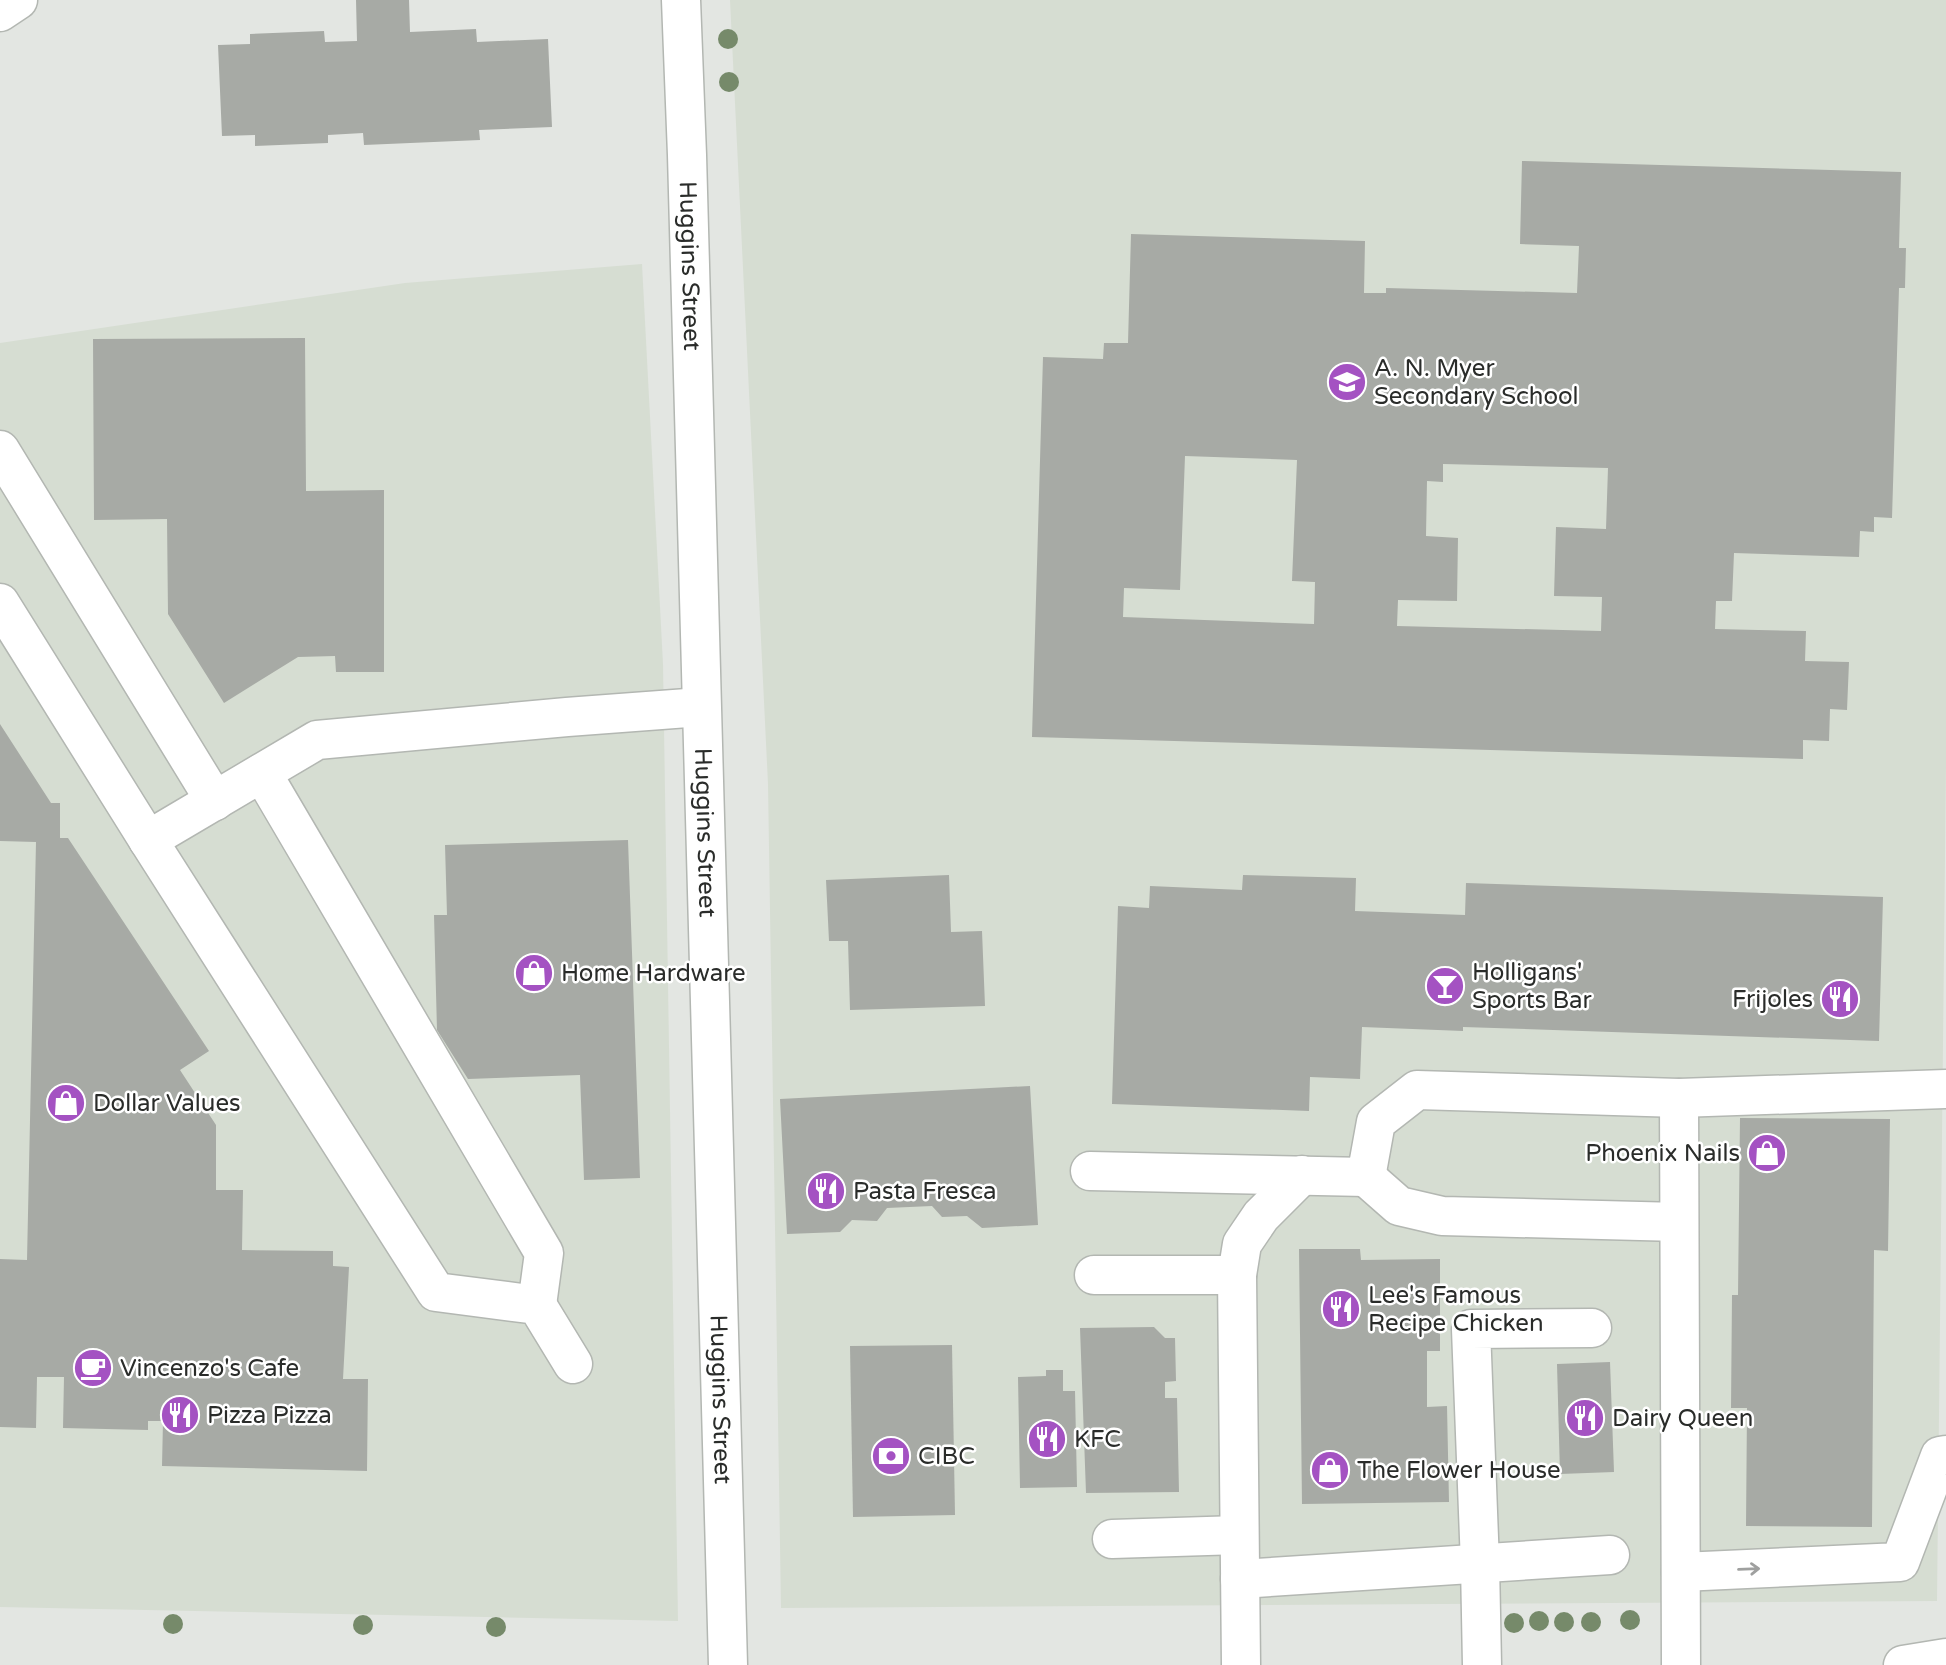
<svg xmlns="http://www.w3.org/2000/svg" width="1946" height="1665" font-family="'Varela Round',sans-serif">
	<rect width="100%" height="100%" fill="#e3e6e2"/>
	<g fill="#d6ddd2">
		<path d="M730,0H1946V764L1937,1601L781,1608L768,784Z"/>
		<path d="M642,264L663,664L678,1621L0,1607V343L405,283Z"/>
	</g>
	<g fill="#a7aaa5" fill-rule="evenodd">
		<path d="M356,0H409L410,32L476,29L477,42L548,39L552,127L479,130L480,140L364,145L363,133L328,135V143L255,146V135L222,136L218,45L250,44V34L324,31L325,42L357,41Z"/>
		<path d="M1522,161L1901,172L1899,248H1906L1905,288H1899L1892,518L1874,517V532L1860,531L1859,557L1734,553L1732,601H1716L1715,629L1806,631L1805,661L1849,662L1847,710L1830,709L1829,741L1803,740V759L1032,737L1043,357L1103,359L1104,343H1128L1131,234L1365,241L1364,293H1386V288L1577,293L1579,246L1520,244ZM1185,456L1297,460L1292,581L1315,582L1314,624L1123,617L1124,588L1180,590ZM1443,464L1608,468L1606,529L1556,527L1554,596L1602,597L1601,631L1397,626L1398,600L1457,601L1458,538L1426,536L1427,481L1443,482Z"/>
		<path d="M305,338L306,491L384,490V672H336L335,656L298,657L224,703L168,614L167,519L94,520L93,339Z"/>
		<path d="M0,724L51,803H60V838H68L209,1051L180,1070L216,1125V1190H243L242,1250L333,1251V1266L349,1267L343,1379H368L367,1471L162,1466L163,1421H148V1430L63,1428L64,1377H37L36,1428L0,1427V1259L27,1260L36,842L0,841Z"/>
		<path d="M628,840L640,1178L584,1180L580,1075L468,1079L437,1030L434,915H447L445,845Z"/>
		<path d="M949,875L951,932L982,931L985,1006L850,1010L848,941H829L826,880Z"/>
		<path d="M1243,875L1356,878L1355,911L1465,915L1466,883L1883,897L1879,1041L1463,1027V1031L1362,1027L1360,1079L1310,1077L1309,1111L1112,1104L1118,906L1149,908L1150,886L1242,890Z"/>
		<path d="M1030,1086L1038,1225L982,1228L967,1216L942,1217L932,1206L887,1208L877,1221L852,1220L840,1232L787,1234L780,1099Z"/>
		<path d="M1740,1118L1890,1119L1888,1251L1874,1250L1872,1527L1746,1526L1747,1408H1731L1732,1295H1738Z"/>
		<path d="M1299,1249H1360L1361,1260L1440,1259V1351H1427V1407L1447,1406L1449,1502L1302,1504Z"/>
		<path d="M1154,1327L1165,1338H1175L1176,1381L1165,1382V1398H1177L1179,1492L1086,1493L1080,1328Z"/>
		<path d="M952,1345L955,1515L853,1517L850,1346Z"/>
		<path d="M1610,1362L1614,1472L1560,1474L1557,1364Z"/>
		<path d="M1046,1370H1063V1391H1075L1077,1487L1020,1488L1018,1377L1046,1376Z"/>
	</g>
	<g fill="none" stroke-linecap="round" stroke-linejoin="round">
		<g stroke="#b3b7b2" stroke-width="41">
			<g id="minor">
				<path id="s1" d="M681,0L687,155L728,1665"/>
				<path d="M0,12L18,0"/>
				<path d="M0,450L215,801"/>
				<path d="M0,603L148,840L436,1292L537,1305L573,1364"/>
				<path d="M262,773L544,1253L537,1305"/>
				<path d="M148,840L317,740L567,717L701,707"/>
				<path d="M1679,1098L1681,1665"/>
				<path d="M1090,1171L1366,1177L1376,1122L1417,1090L1679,1098L1946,1089"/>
				<path d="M1366,1177L1399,1206L1442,1216L1679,1222"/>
				<path d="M1094,1275H1237L1241,1665"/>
				<path d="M1237,1275L1242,1244L1261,1216L1302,1175"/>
				<path d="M1112,1539L1239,1535"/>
				<path d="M1681,1572L1900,1562L1940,1456L1946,1455"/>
				<path d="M1240,1579L1610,1555"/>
				<path d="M1482,1665L1480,1564L1471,1329L1592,1328"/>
			</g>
		</g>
		<g stroke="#b3b7b2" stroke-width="41">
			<path id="major" d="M1903,1665L1946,1658"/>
		</g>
		<use href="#minor" stroke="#fff" stroke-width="38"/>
		<use href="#major" stroke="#fff" stroke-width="38"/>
	</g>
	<g fill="#768a6a">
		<circle cx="728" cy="39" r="10"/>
		<circle cx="729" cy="82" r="10"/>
		<circle cx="1630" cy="1620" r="10"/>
		<circle cx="1539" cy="1621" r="10"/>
		<circle cx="1564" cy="1622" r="10"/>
		<circle cx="1591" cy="1622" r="10"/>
		<circle cx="1514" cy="1623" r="10"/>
		<circle cx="173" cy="1624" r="10"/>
		<circle cx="363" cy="1625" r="10"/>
		<circle cx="496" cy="1627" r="10"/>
	</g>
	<defs><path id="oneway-shaft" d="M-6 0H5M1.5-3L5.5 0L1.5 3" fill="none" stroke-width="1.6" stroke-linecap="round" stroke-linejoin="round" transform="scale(1.75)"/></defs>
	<use stroke="#9fa09f" href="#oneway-shaft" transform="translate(1749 1569) rotate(-2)"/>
	<defs>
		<g id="school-disc" transform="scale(2.0125)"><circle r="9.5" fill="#a452c2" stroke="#fff"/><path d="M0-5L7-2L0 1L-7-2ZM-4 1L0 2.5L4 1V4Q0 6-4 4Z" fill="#fff"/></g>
		<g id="shop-disc" transform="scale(2.0125)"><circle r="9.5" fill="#a452c2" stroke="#fff"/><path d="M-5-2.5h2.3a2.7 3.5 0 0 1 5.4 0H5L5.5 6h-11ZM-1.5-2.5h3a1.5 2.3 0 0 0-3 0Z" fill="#fff"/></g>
		<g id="bar-disc" transform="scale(2.0125)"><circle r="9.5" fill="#a452c2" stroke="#fff"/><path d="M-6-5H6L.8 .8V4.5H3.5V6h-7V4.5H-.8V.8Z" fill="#fff"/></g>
		<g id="restaurant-disc" transform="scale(2.0125)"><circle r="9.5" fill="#a452c2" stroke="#fff"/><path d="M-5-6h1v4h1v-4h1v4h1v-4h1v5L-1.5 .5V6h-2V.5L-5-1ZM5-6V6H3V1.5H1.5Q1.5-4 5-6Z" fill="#fff"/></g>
		<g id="cafe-disc" transform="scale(2.0125)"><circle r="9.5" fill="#a452c2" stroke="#fff"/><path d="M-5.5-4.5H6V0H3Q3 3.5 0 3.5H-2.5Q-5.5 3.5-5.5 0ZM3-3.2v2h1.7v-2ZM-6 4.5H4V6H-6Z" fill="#fff"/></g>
		<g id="bank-disc" transform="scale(2.0125)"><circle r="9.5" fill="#a452c2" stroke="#fff"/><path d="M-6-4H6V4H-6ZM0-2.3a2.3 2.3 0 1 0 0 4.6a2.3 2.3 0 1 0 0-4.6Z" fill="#fff"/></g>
	</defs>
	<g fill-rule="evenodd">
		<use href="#school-disc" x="1347" y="382"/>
		<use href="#shop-disc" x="534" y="973"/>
		<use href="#bar-disc" x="1445" y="986"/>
		<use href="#restaurant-disc" x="1840" y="999"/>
		<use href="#shop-disc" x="66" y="1103"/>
		<use href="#shop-disc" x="1767" y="1153"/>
		<use href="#restaurant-disc" x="826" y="1191"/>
		<use href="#restaurant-disc" x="1341" y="1309"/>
		<use href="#cafe-disc" x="93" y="1368"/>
		<use href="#restaurant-disc" x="180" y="1415"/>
		<use href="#restaurant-disc" x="1585" y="1418"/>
		<use href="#restaurant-disc" x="1047" y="1439"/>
		<use href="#bank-disc" x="891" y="1456"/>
		<use href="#shop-disc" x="1330" y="1470"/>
	</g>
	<g text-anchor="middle" stroke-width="5" stroke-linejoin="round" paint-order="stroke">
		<g font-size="24" fill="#2a2c2a" stroke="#fff">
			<text dy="8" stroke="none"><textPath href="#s1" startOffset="266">Huggins Street</textPath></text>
			<text dy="8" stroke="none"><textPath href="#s1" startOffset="833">Huggins Street</textPath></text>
			<text dy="8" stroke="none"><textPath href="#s1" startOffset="1400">Huggins Street</textPath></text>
		</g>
		<g font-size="24" fill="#2a2c2a" stroke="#fff" text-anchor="start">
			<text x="1374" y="376">A. N. Myer<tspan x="1374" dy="28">Secondary School</tspan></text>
			<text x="1472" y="980">Holligans'<tspan x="1472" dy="28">Sports Bar</tspan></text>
			<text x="561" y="981">Home Hardware</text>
			<text x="1813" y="1007" text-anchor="end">Frijoles</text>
			<text x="93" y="1111">Dollar Values</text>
			<text x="1740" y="1161" text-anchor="end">Phoenix Nails</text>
			<text x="853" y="1199">Pasta Fresca</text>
			<text x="1368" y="1303">Lee's Famous<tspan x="1368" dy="28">Recipe Chicken</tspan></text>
			<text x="120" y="1376">Vincenzo's Cafe</text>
			<text x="207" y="1423">Pizza Pizza</text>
			<text x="1612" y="1426">Dairy Queen</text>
			<text x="1074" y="1447">KFC</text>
			<text x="918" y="1464">CIBC</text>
			<text x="1357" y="1478">The Flower House</text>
		</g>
	</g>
</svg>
